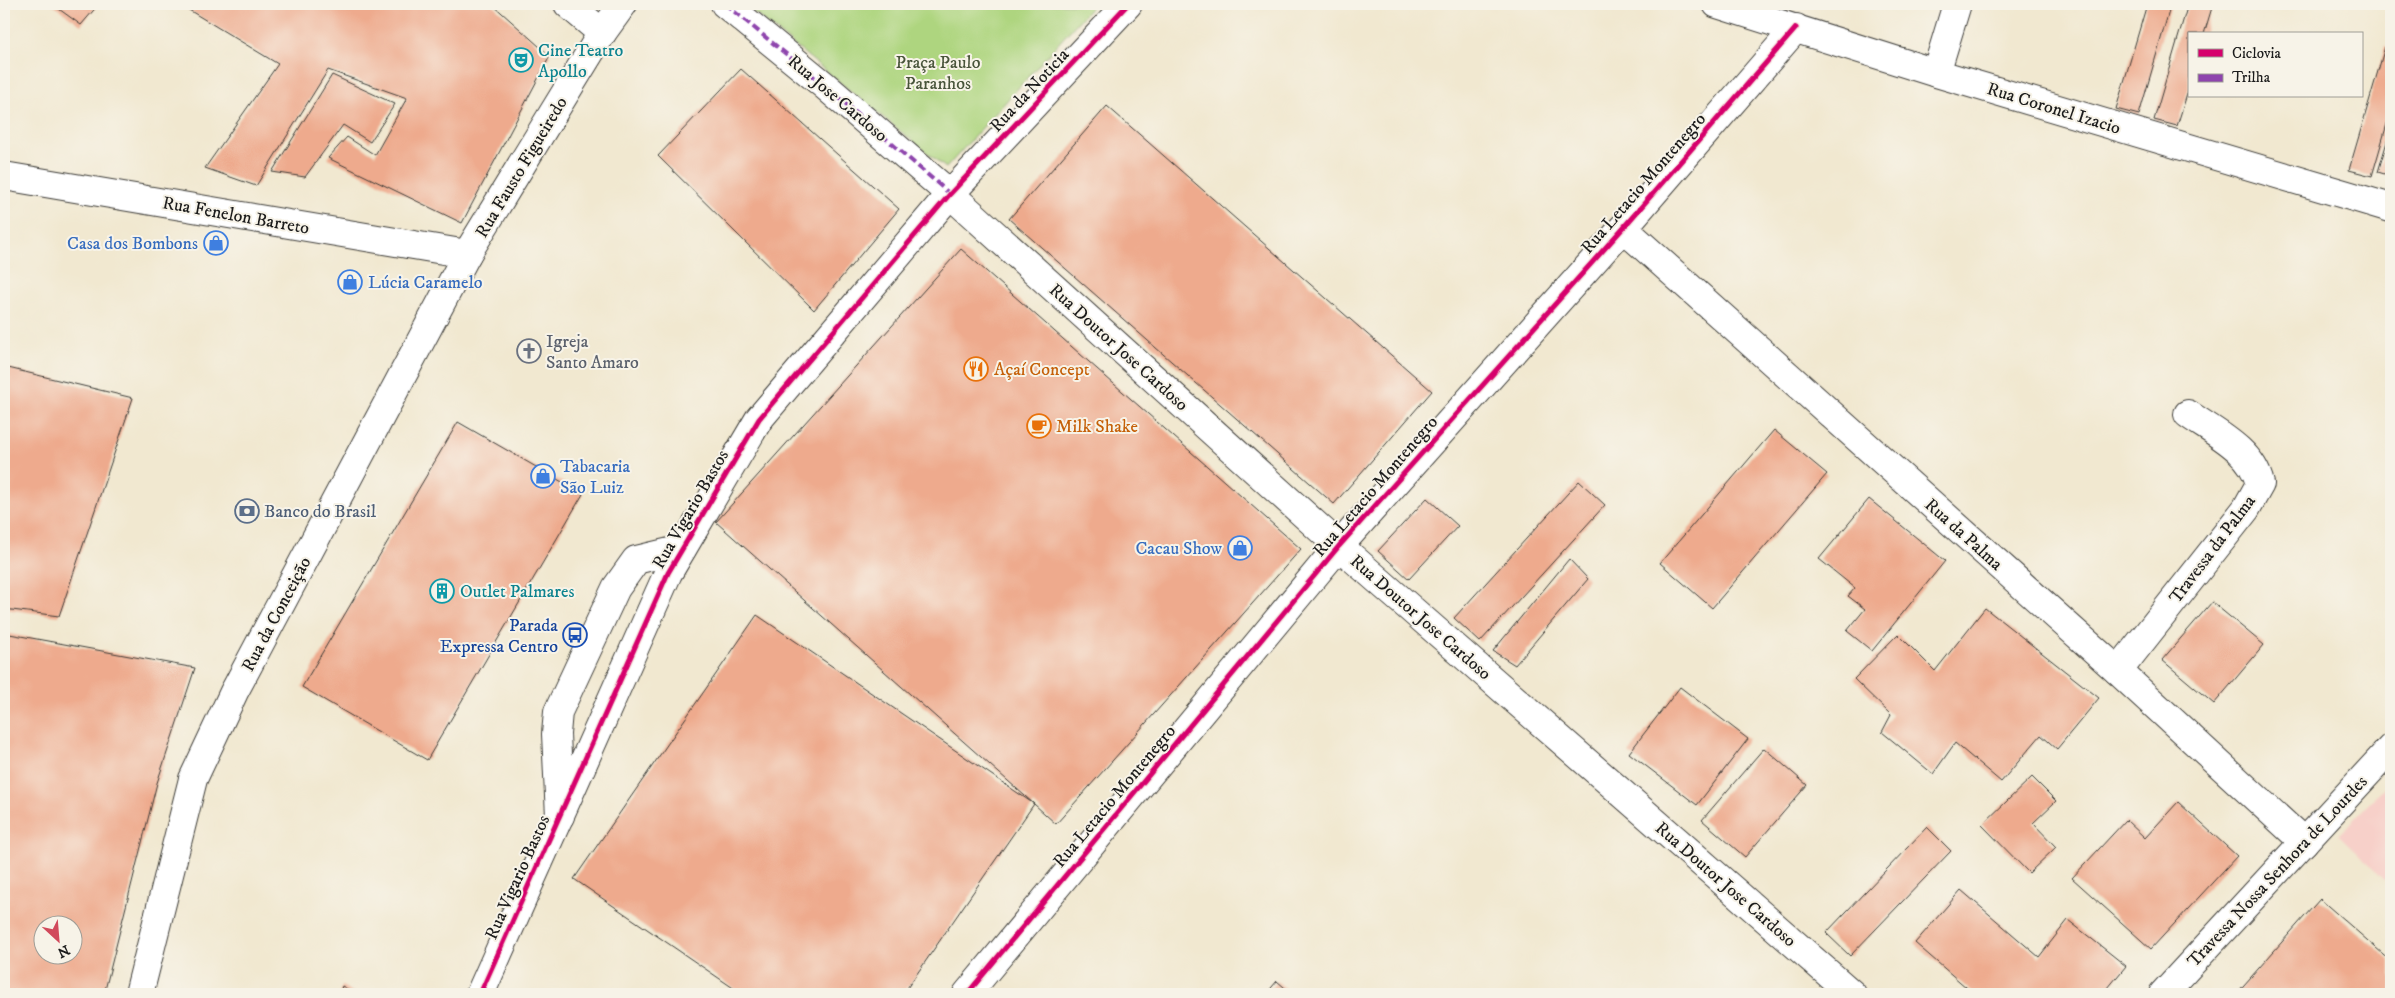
<svg xmlns="http://www.w3.org/2000/svg" width="2395" height="998" font-family="'IM FELL DW Pica',serif">
	<rect width="100%" height="100%" fill="#f7f3e8"/>
	<filter id="ink" filterUnits="userSpaceOnUse"><feTurbulence type="fractalNoise" baseFrequency=".02" numOctaves="2"/><feDisplacementMap in="SourceGraphic" scale="10" xChannelSelector="R" yChannelSelector="G"/><feConvolveMatrix kernelMatrix="1 2 1 2 8 2 1 2 1" color-interpolation-filters="sRGB"/></filter>
	<filter id="wash" filterUnits="userSpaceOnUse"><feTurbulence type="fractalNoise" baseFrequency=".0096" numOctaves="4" result="noise"/><feDisplacementMap in="SourceGraphic" scale="20" xChannelSelector="R" yChannelSelector="G"/><feGaussianBlur stdDeviation="1.12" result="paint"/><feColorMatrix in="noise" values="0 0 0 0 0 0 0 0 0 0 0 0 0 0 0 0 0 1.4 0 .05"/><feComposite in="paint" operator="in"/></filter>
	<g filter="url(#wash)">
		<rect width="100%" height="100%" fill="#f1e8d0"/>
		<path fill="#f7d0c9" d="M2391,780V886L2339,835Z"/>
		<path fill="#aed57f" stroke="#65784e" d="M743,4H1094L946,168Z"/>
		<g id="blocks">
			<g fill="#eeaa8d" fill-rule="evenodd">
				<path d="M52,4H99L81,25Z"/>
				<path d="M179,4H492L550,56L462,223L328,158L347,137L375,155L407,98L328,70L256,186L205,168L278,64Z"/>
				<path d="M2147,4H2171L2139,115L2116,109Z"/>
				<path d="M2188,4H2213L2204,34H2189V88L2177,126L2154,120Z"/>
				<path d="M2385,47L2391,49V110L2372,176L2349,170Z"/>
				<path d="M741,69L899,209L814,310L658,156Z"/>
				<path d="M332,75L395,104L370,142L343,125L305,177L272,172Z"/>
				<path d="M1107,106L1432,391L1334,504L1009,219Z"/>
				<path d="M2391,128V176L2378,172Z"/>
				<path d="M961,249L1301,549L1056,824L1034,804L903,994H742L574,879L757,615L1034,804L716,522Z"/>
				<path d="M4,367L133,398L59,616L4,609Z"/>
				<path d="M458,422L583,494L427,760L302,687Z"/>
				<path d="M1774,430L1827,474L1712,608L1660,563Z"/>
				<path d="M1579,481L1605,505L1480,642L1454,618Z"/>
				<path d="M1427,498L1458,526L1409,579L1378,551Z"/>
				<path d="M1869,499L1945,561L1872,651L1847,631L1865,609L1848,596L1855,588L1819,559Z"/>
				<path d="M1569,559L1588,579L1515,665L1493,651Z"/>
				<path d="M2212,602L2264,645L2214,704L2162,660Z"/>
				<path d="M1985,608L2099,698L2057,749L2041,735L2001,782L1955,743L1933,774L1882,732L1891,715L1854,679L1898,634L1935,671Z"/>
				<path d="M4,633L195,668L157,783L104,994H4ZM42,926H72V956H42Z"/>
				<path d="M1680,687L1748,739L1697,805L1629,753Z"/>
				<path d="M1764,748L1807,785L1745,857L1702,820Z"/>
				<path d="M2032,777L2056,801L2033,823L2056,847L2029,873L1982,825Z"/>
				<path d="M2178,802L2237,856L2151,949L2072,878L2126,820L2145,838Z"/>
				<path d="M1927,827L1951,851L1850,956L1826,933Z"/>
				<path d="M1961,890L2039,957L2068,920L2126,966L2103,994H1974L1915,943Z"/>
				<path d="M2320,899L2391,961V994H2236Z"/>
				<path d="M1277,981L1292,994H1266Z"/>
				<path d="M342,986L356,994H339Z"/>
			</g>
		</g>
	</g>
	<g filter="url(#ink)">
		<use href="#blocks" fill-opacity="0" stroke="#3c3b37" stroke-width="1"/>
		<g fill="none" stroke-linecap="round" stroke-linejoin="round">
			<g stroke="#3c3b37" stroke-width="30">
				<g id="minor">
					<path d="M568,4L602,33"/>
					<path d="M725,4L824,85L950,194L1339,546L1852,994"/>
					<path d="M1717,4L1936,73L2391,208"/>
					<path d="M1936,73L1957,4"/>
					<path d="M4,176L467,254"/>
					<path d="M1623,228L2118,671L2304,842"/>
					<path d="M2118,671L2246,509L2260,484C2252,450 2215,433 2188,414"/>
					<path d="M560,816L556,734L558,712L616,588L636,560L682,549"/>
					<path d="M139,994L193,779L234,692L467,254L602,33L623,4"/>
					<path d="M967,994L1339,546L1623,228L1796,28"/>
					<path d="M2163,994L2391,748"/>
				</g>
			</g>
			<g stroke="#3c3b37" stroke-width="30">
				<path id="major" d="M480,994L668,573L759,419L950,194L1128,4"/>
			</g>
			<use href="#minor" stroke="#fff" stroke-width="28"/>
			<use href="#major" stroke="#fff" stroke-width="28"/>
			<path stroke="#8e44ad" stroke-width="4" stroke-dasharray="8 4" stroke-linecap="butt" d="M725,4L824,85L950,194"/>
			<g stroke="#f7f3e8" stroke-width="8">
				<g id="cycleway">
					<path d="M480,994L668,573L759,419L950,194L1128,4"/>
					<path d="M967,994L1339,546L1623,228L1796,28"/>
				</g>
			</g>
			<use href="#cycleway" stroke="#d6006c" stroke-width="5"/>
		</g>
	</g>
	<defs>
		<g id="theatre-ring" transform="scale(1.25)"><circle r="9.5" fill="#f7f3e8" stroke="#0f9aa8" stroke-width="1.5"/><path d="M-5-5.5Q0-4 5-5.5V0Q5 5 0 6Q-5 5-5 0ZM-3.3-2.5H-1v1.5H-3.3ZM1-2.5H3.3v1.5H1ZM-2.8 1Q0 5.5 2.8 1Z" fill="#0f9aa8"/></g>
		<g id="shop-ring" transform="scale(1.25)"><circle r="9.5" fill="#f7f3e8" stroke="#3f7fe0" stroke-width="1.5"/><path d="M-5-2.5h2.3a2.7 3.5 0 0 1 5.4 0H5L5.5 6h-11ZM-1.5-2.5h3a1.5 2.3 0 0 0-3 0Z" fill="#3f7fe0"/></g>
		<g id="church-ring" transform="scale(1.25)"><circle r="9.5" fill="#f7f3e8" stroke="#6b7280" stroke-width="1.5"/><path d="M-1.2-6h2.4v3.5h3.3v2.4h-3.3V6h-2.4V-.1h-3.3v-2.4h3.3Z" fill="#6b7280"/></g>
		<g id="restaurant-ring" transform="scale(1.25)"><circle r="9.5" fill="#f7f3e8" stroke="#e8710a" stroke-width="1.5"/><path d="M-5-6h1v4h1v-4h1v4h1v-4h1v5L-1.5 .5V6h-2V.5L-5-1ZM5-6V6H3V1.5H1.5Q1.5-4 5-6Z" fill="#e8710a"/></g>
		<g id="cafe-ring" transform="scale(1.25)"><circle r="9.5" fill="#f7f3e8" stroke="#e8710a" stroke-width="1.5"/><path d="M-5.5-4.5H6V0H3Q3 3.5 0 3.5H-2.5Q-5.5 3.5-5.5 0ZM3-3.2v2h1.7v-2ZM-6 4.5H4V6H-6Z" fill="#e8710a"/></g>
		<g id="bank-ring" transform="scale(1.25)"><circle r="9.5" fill="#f7f3e8" stroke="#5c6f8a" stroke-width="1.5"/><path d="M-6-4H6V4H-6ZM0-2.3a2.3 2.3 0 1 0 0 4.6a2.3 2.3 0 1 0 0-4.6Z" fill="#5c6f8a"/></g>
		<g id="building-ring" transform="scale(1.25)"><circle r="9.5" fill="#f7f3e8" stroke="#0f9aa8" stroke-width="1.5"/><path d="M-4-6H4V6H1V3H-1V6H-4ZM-2.5-4.3h1.7v1.8h-1.7ZM.8-4.3h1.7v1.8H.8ZM-2.5-1h1.7V.8h-1.7ZM.8-1h1.7V.8H.8Z" fill="#0f9aa8"/></g>
		<g id="bus-ring" transform="scale(1.25)"><circle r="9.5" fill="#f7f3e8" stroke="#1a4fb4" stroke-width="1.5"/><path d="M-5-6H5V4H4V6H2V4H-2V6H-4V4H-5ZM-3.5-4V0h7V-4ZM-3.5 1.2v1.5H-2V1.2ZM2 1.2v1.5H3.5V1.2Z" fill="#1a4fb4"/></g>
	</defs>
	<g fill-rule="evenodd">
		<use href="#theatre-ring" x="521" y="60"/>
		<use href="#shop-ring" x="216" y="243"/>
		<use href="#shop-ring" x="350" y="282"/>
		<use href="#church-ring" x="529" y="351"/>
		<use href="#restaurant-ring" x="976" y="369"/>
		<use href="#cafe-ring" x="1039" y="426"/>
		<use href="#shop-ring" x="543" y="476"/>
		<use href="#bank-ring" x="247" y="511"/>
		<use href="#shop-ring" x="1240" y="548"/>
		<use href="#building-ring" x="442" y="591"/>
		<use href="#bus-ring" x="575" y="635"/>
	</g>
	<g text-anchor="middle" stroke-width="4" stroke-linejoin="round" paint-order="stroke">
		<g font-size="18" fill="#0d838f" stroke="#f7f3e8" text-anchor="start">
			<text x="538" y="56">Cine Teatro<tspan x="538" dy="21">Apollo</tspan></text>
			<text x="460" y="597">Outlet Palmares</text>
		</g>
		<g font-size="18" fill="#48543a" stroke="#f7f3e8">
			<text x="938" y="68">Praça Paulo<tspan x="938" dy="21">Paranhos</tspan></text>
		</g>
		<g font-size="18" fill="#1c1c1c" stroke="#f7f3e8">
			<text transform="translate(1029 90) rotate(-47)" y="6">Rua da Noticia</text>
			<text transform="translate(838 98) rotate(40)" y="6">Rua Jose Cardoso</text>
			<text transform="translate(2054 108) rotate(17)" y="6">Rua Coronel Izacio</text>
			<text transform="translate(521 167) rotate(-59)" y="6">Rua Fausto Figueiredo</text>
			<text transform="translate(1643 183) rotate(-49)" y="6">Rua Letacio Montenegro</text>
			<text transform="translate(236 215) rotate(10)" y="6">Rua Fenelon Barreto</text>
			<text transform="translate(1119 347) rotate(42)" y="6">Rua Doutor Jose Cardoso</text>
			<text transform="translate(1375 486) rotate(-49)" y="6">Rua Letacio Montenegro</text>
			<text transform="translate(690 509) rotate(-60)" y="6">Rua Vigario Bastos</text>
			<text transform="translate(1964 534) rotate(42)" y="6">Rua da Palma</text>
			<text transform="translate(2212 549) rotate(-53)" y="6">Travessa da Palma</text>
			<text transform="translate(276 614) rotate(-62)" y="6">Rua da Conceição</text>
			<text transform="translate(1421 617) rotate(41)" y="6">Rua Doutor Jose Cardoso</text>
			<text transform="translate(1114 796) rotate(-50)" y="6">Rua Letacio Montenegro</text>
			<text transform="translate(2277 871) rotate(-47)" y="6">Travessa Nossa Senhora de Lourdes</text>
			<text transform="translate(517 877) rotate(-66)" y="6">Rua Vigario Bastos</text>
			<text transform="translate(1726 884) rotate(41)" y="6">Rua Doutor Jose Cardoso</text>
		</g>
		<g font-size="18" fill="#366cbe" stroke="#f7f3e8" text-anchor="end">
			<text x="198" y="249">Casa dos Bombons</text>
			<text x="368" y="288" text-anchor="start">Lúcia Caramelo</text>
			<text x="560" y="472" text-anchor="start">Tabacaria<tspan x="560" dy="21">São Luiz</tspan></text>
			<text x="1222" y="554">Cacau Show</text>
		</g>
		<g font-size="18" fill="#5b616d" stroke="#f7f3e8" text-anchor="start">
			<text x="546" y="347">Igreja<tspan x="546" dy="21">Santo Amaro</tspan></text>
		</g>
		<g font-size="18" fill="#c56008" stroke="#f7f3e8" text-anchor="start">
			<text x="994" y="375">Açaí Concept</text>
			<text x="1056" y="432">Milk Shake</text>
		</g>
		<g font-size="18" fill="#4e5e75" stroke="#f7f3e8" text-anchor="start">
			<text x="264" y="517">Banco do Brasil</text>
		</g>
		<g font-size="18" fill="#164399" stroke="#f7f3e8" text-anchor="end">
			<text x="558" y="631">Parada<tspan x="558" dy="21">Expressa Centro</tspan></text>
		</g>
	</g>
	<rect width="2395" height="998" fill="none" stroke="#f7f3e8" stroke-width="20"/>
	<rect x="2188" y="32" width="175" height="65" fill="#f7f3e8" stroke="#9f9d96"/>
	<rect x="2198" y="49" width="25" height="8" fill="#d6006c" stroke="#9f9d96"/>
	<text x="2232" y="58" font-size="15" fill="#1c1c1c">Ciclovia</text>
	<rect x="2198" y="74" width="25" height="8" fill="#8e44ad" stroke="#9f9d96"/>
	<text x="2232" y="82" font-size="15" fill="#1c1c1c">Trilha</text>
	<g transform="translate(58 940) rotate(154)"><circle r="24" fill="#f7f3e8" stroke="#9f9d96"/>
	<path d="M0-4L9 19L0 12L-9 19Z" fill="#d1495b"/>
	<text y="-8" font-size="14" font-weight="bold" text-anchor="middle" fill="#1c1c1c">N</text>
	</g>
</svg>
